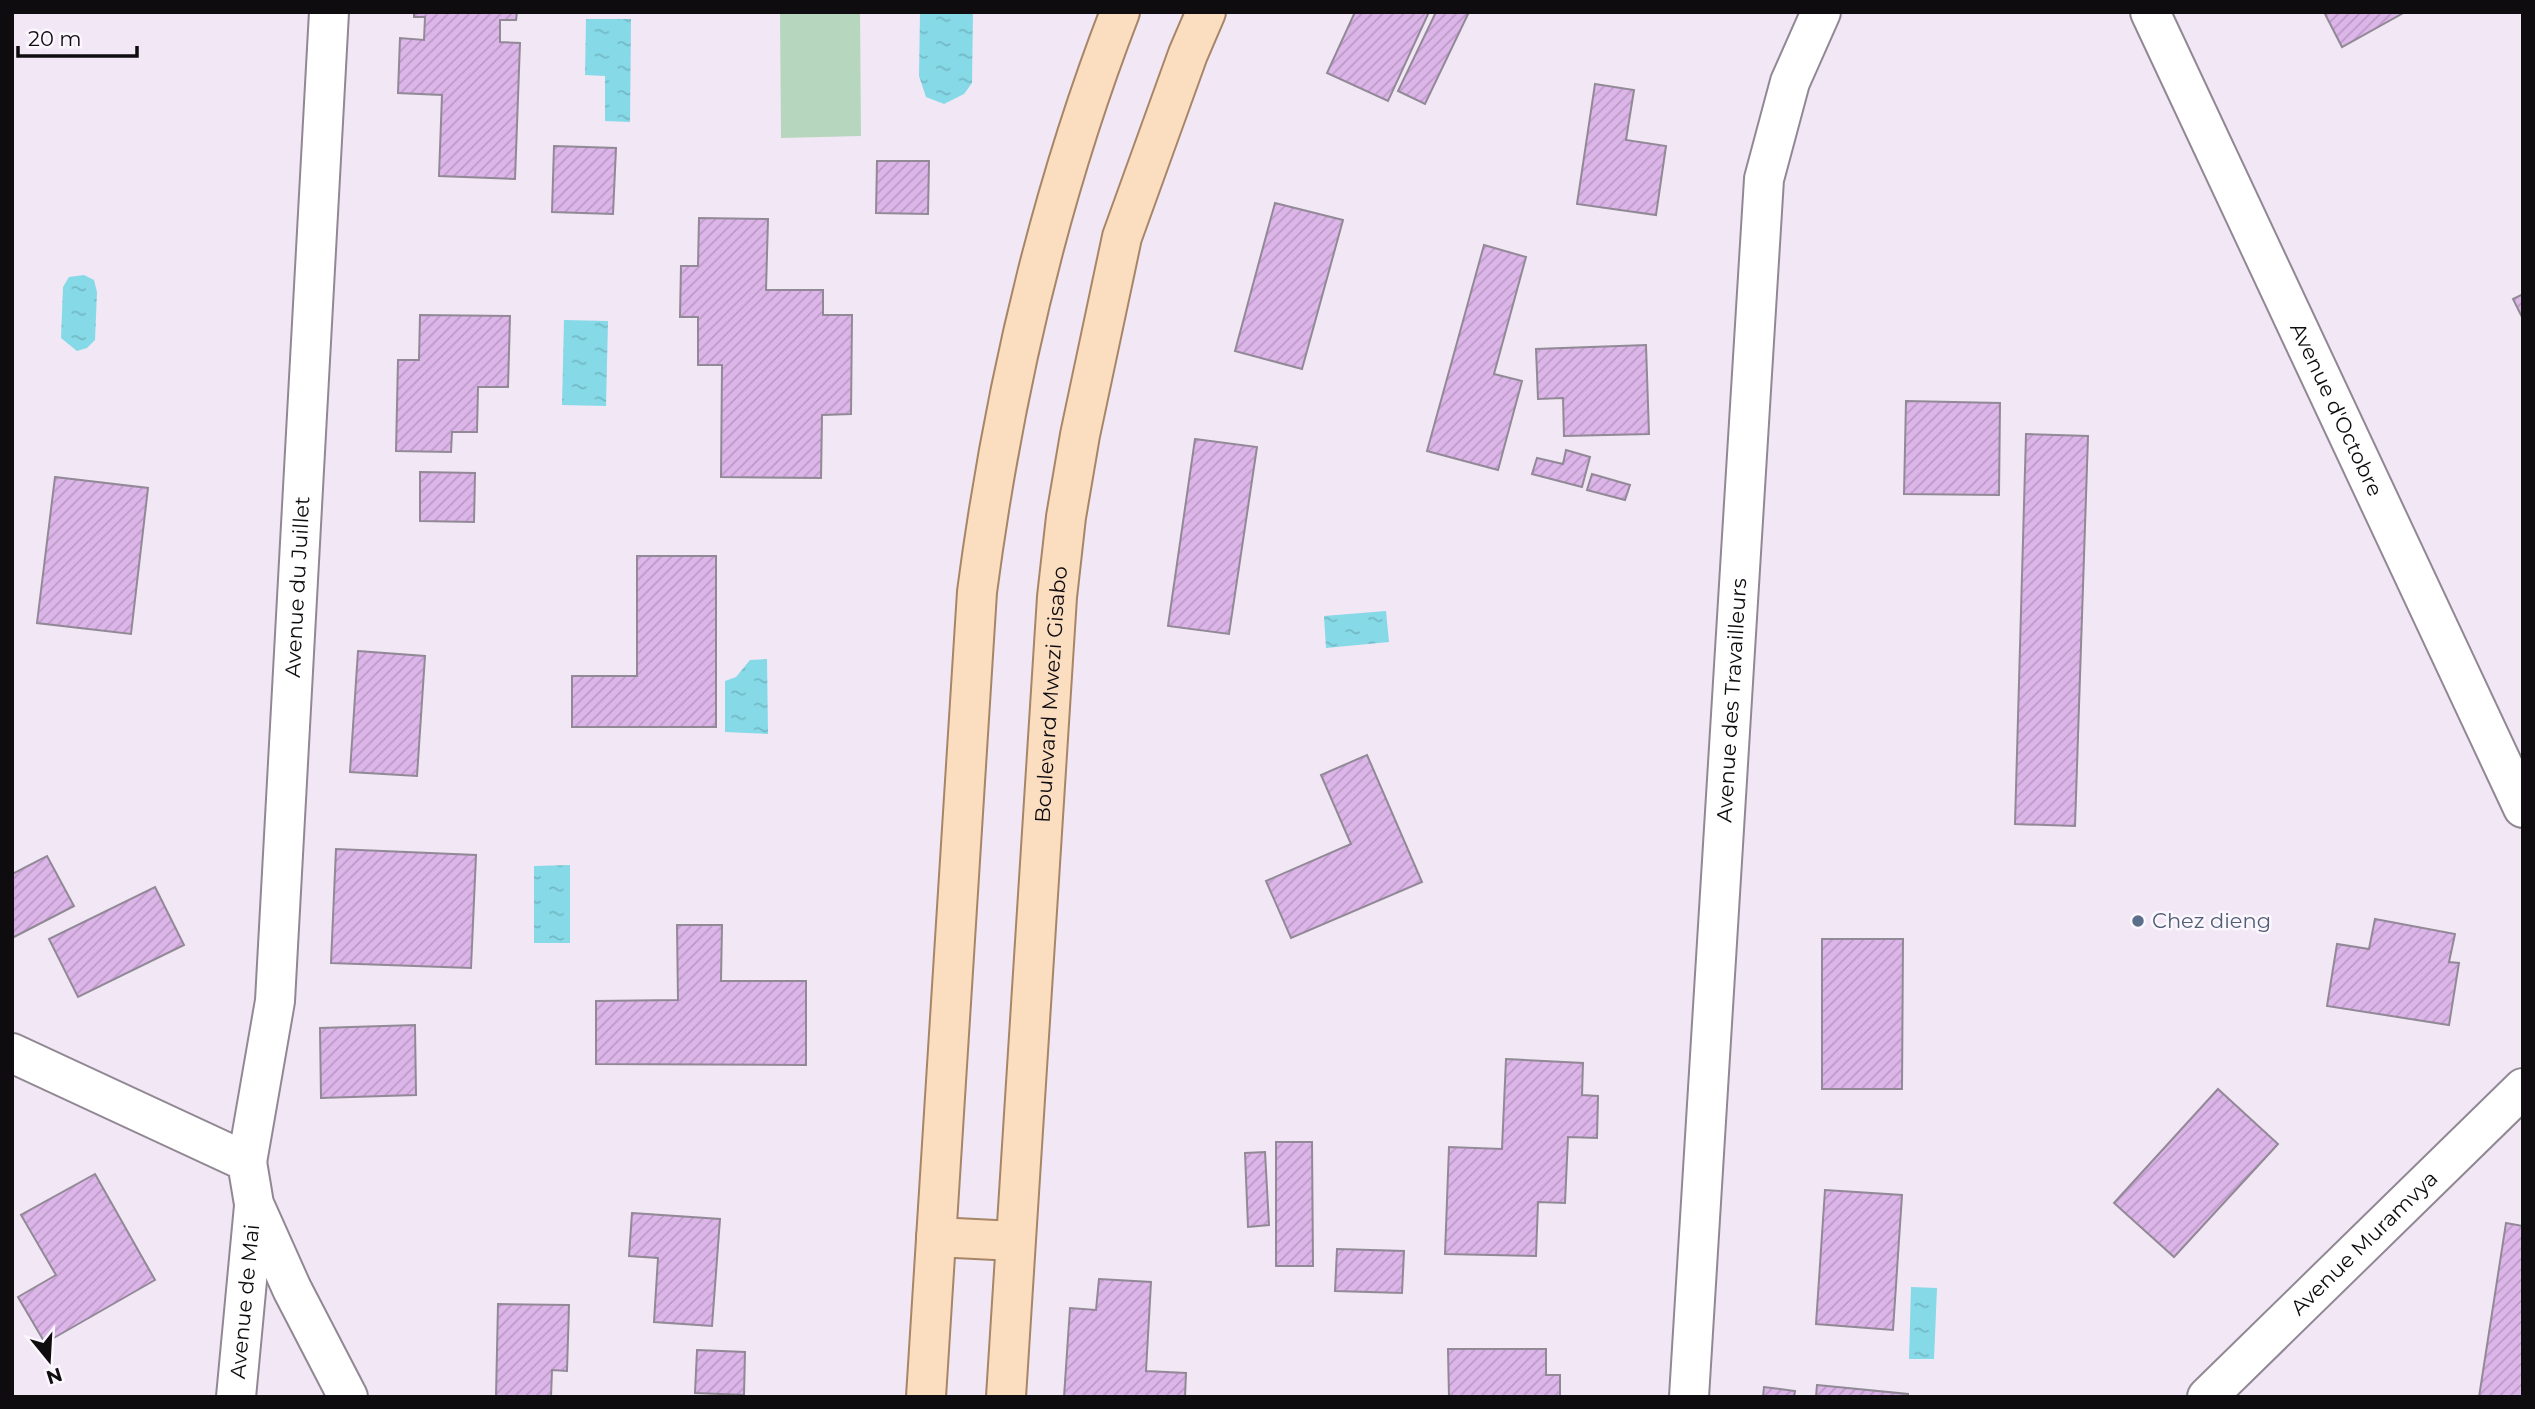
<svg xmlns="http://www.w3.org/2000/svg" width="2535" height="1409" font-family="Montserrat,sans-serif">
	<defs>
		<pattern id="water-ripples" width="26" height="14" patternUnits="userSpaceOnUse" patternTransform="scale(1.75)"><rect width="26" height="14" fill="#86d9e7"/><path d="M2 4q2-2 4 0t4 0M15 11q2-2 4 0t4 0" fill="none" stroke="#72b9c5"/></pattern>
		<pattern id="building-hatch" width="6" height="6" patternUnits="userSpaceOnUse" patternTransform="scale(1.75)"><rect width="6" height="6" fill="#dcb5e9"/><path d="M-1 1l2-2M0 6l6-6M5 7l2-2" fill="none" stroke="#bc9ac7"/></pattern>
	</defs>
	<rect width="100%" height="100%" fill="#f1e7f5"/>
	<path fill="#b6d7bd" d="M780,12H860L861,136L781,138Z"/>
	<g fill="url(#water-ripples)">
		<path d="M920,12H973L972,83L964,94L944,104L926,97L919,76Z"/>
		<path d="M586,19H631L630,122L605,121V76L585,75Z"/>
		<path d="M84,275L94,280L97,292L95,340L87,348L77,351L61,338L63,287L69,277Z"/>
		<path d="M564,320L608,321L606,406L562,405Z"/>
		<path d="M1386,611L1389,642L1326,648L1324,616Z"/>
		<path d="M767,659L768,734L725,732V681L736,677L750,660Z"/>
		<path d="M570,865V943H534V866Z"/>
		<path d="M1911,1287L1937,1288L1934,1359H1909Z"/>
	</g>
	<g fill="url(#building-hatch)" stroke="#928996" stroke-width="2">
		<path d="M414,12H517L516,20H500V42L520,43L515,179L439,176L442,95L398,93L400,38L424,40L425,17H414Z"/>
		<path d="M1355,12H1429L1388,101L1327,73Z"/>
		<path d="M1436,12H1469L1425,104L1398,91Z"/>
		<path d="M2324,12H2405L2342,47Z"/>
		<path d="M1595,84L1634,90L1626,140L1666,146L1656,215L1577,204Z"/>
		<path d="M554,146L616,148L613,214L552,212Z"/>
		<path d="M877,161H929L928,214L876,213Z"/>
		<path d="M1275,203L1343,220L1302,369L1235,351Z"/>
		<path d="M699,218L768,219L766,290H823V315H852L851,414L822,415L821,478L721,477L722,365H698V317H680L681,266H698Z"/>
		<path d="M1484,245L1526,257L1494,374L1522,381L1498,470L1427,451Z"/>
		<path d="M2523,294V319L2513,299Z"/>
		<path d="M420,315L510,316L508,387H478L477,432H452L451,452L396,451L398,360H419Z"/>
		<path d="M1646,345L1649,434L1564,436L1563,398L1538,399L1536,349Z"/>
		<path d="M1906,401L2000,403L1999,495L1904,494Z"/>
		<path d="M2026,434L2088,436L2075,826L2015,824Z"/>
		<path d="M1195,439L1257,447L1229,634L1168,626Z"/>
		<path d="M1566,450L1590,457L1582,487L1532,474L1537,458L1563,464Z"/>
		<path d="M420,472L475,473L474,522L420,521Z"/>
		<path d="M1592,474L1630,485L1625,500L1587,490Z"/>
		<path d="M55,477L148,488L131,634L37,623Z"/>
		<path d="M637,556H716V727H572V676H637Z"/>
		<path d="M358,651L425,656L417,776L350,772Z"/>
		<path d="M1367,755L1422,882L1291,938L1266,881L1351,844L1321,775Z"/>
		<path d="M336,849L476,855L471,968L331,963Z"/>
		<path d="M47,856L74,906L12,938V874Z"/>
		<path d="M155,887L184,945L78,997L49,939Z"/>
		<path d="M2375,919L2455,934L2449,962L2459,963L2449,1025L2327,1006L2337,944L2369,949Z"/>
		<path d="M677,925H722L721,981H806V1065L596,1064V1001L678,1000Z"/>
		<path d="M1822,939H1903L1902,1089H1822Z"/>
		<path d="M415,1025L416,1095L321,1098L320,1028Z"/>
		<path d="M1506,1059L1583,1063L1582,1095L1598,1096L1597,1138L1568,1137L1565,1203L1538,1202L1536,1256L1445,1254L1449,1147L1502,1149Z"/>
		<path d="M2218,1089L2278,1144L2174,1257L2114,1203Z"/>
		<path d="M1276,1142H1312L1313,1266H1276Z"/>
		<path d="M1265,1152L1269,1225L1248,1227L1245,1153Z"/>
		<path d="M95,1174L155,1280L45,1343L18,1297L56,1275L21,1215Z"/>
		<path d="M1825,1190L1902,1195L1893,1330L1816,1324Z"/>
		<path d="M632,1213L720,1219L712,1326L654,1322L658,1258L629,1256Z"/>
		<path d="M2506,1223L2523,1226V1397H2479Z"/>
		<path d="M1337,1249L1404,1251L1402,1293L1335,1291Z"/>
		<path d="M1099,1279L1151,1282L1146,1371L1186,1373L1185,1397H1064L1070,1308L1096,1310Z"/>
		<path d="M498,1304L569,1305L567,1371L552,1370L551,1397H496Z"/>
		<path d="M1448,1349H1546V1375H1560V1397H1449Z"/>
		<path d="M697,1350L745,1352L744,1395L695,1393Z"/>
		<path d="M1817,1385L1908,1394V1397H1816Z"/>
		<path d="M1764,1387L1795,1391L1794,1397H1763Z"/>
	</g>
	<g fill="none" stroke-linecap="round" stroke-linejoin="round">
		<g stroke="#918894" stroke-width="42">
			<g id="street">
				<path id="s1" d="M2150,12L2523,808"/>
				<path d="M12,1053L247,1162L254,1204L292,1289L348,1397"/>
				<path id="s2" d="M247,1162L275,1001L329,12"/>
				<path id="s3" d="M236,1397L254,1206"/>
				<path id="s4" d="M1689,1397L1764,179L1790,82L1821,12"/>
				<path id="s5" d="M2207,1397L2523,1088"/>
			</g>
		</g>
		<g stroke="#a78567" stroke-width="42">
			<g id="primary">
				<path d="M936,1237L1015,1241"/>
				<path d="M926,1397L977,592C1003,395 1048,198 1120,12"/>
				<path id="s6" d="M1006,1397L1057,597L1066,517L1080,435L1122,237L1188,54L1206,12"/>
			</g>
		</g>
		<use href="#street" stroke="#fff" stroke-width="38"/>
		<use href="#primary" stroke="#fbddc0" stroke-width="38"/>
	</g>
	<circle fill="#5c6f8a" stroke="#fcf6fe" stroke-width="2.5" cx="2138" cy="921" r="7"/>
	<g text-anchor="middle" stroke-width="5" stroke-linejoin="round" paint-order="stroke">
		<g font-size="21" fill="#0f0c10" stroke="#fcf6fe">
			<text dy="7" stroke="none"><textPath href="#s1" startOffset="439">Avenue d'Octobre</textPath></text>
			<text dy="7" stroke="none"><textPath href="#s2" startOffset="578">Avenue du Juillet</textPath></text>
			<text dy="7" stroke="none"><textPath href="#s6" startOffset="704">Boulevard Mwezi Gisabo</textPath></text>
			<text dy="7" stroke="none"><textPath href="#s4" startOffset="698">Avenue des Travailleurs</textPath></text>
			<text dy="7" stroke="none"><textPath href="#s5" startOffset="220">Avenue Muramvya</textPath></text>
			<text dy="7" stroke="none"><textPath href="#s3" startOffset="96">Avenue de Mai</textPath></text>
		</g>
		<g font-size="21" fill="#4e5e75" stroke="#fcf6fe" text-anchor="start">
			<text x="2152" y="928">Chez dieng</text>
		</g>
	</g>
	<rect width="2535" height="1409" fill="none" stroke="#0f0c10" stroke-width="28"/>
	<g transform="translate(49 1360) rotate(162)" stroke="#fcf6fe" stroke-width="5" paint-order="stroke">
	<path d="M0-5L12 26L0 18L-12 26Z" fill="#0f0c10"/>
	<text y="-10" font-size="19" font-weight="bold" text-anchor="middle" fill="#0f0c10">N</text>
	</g>
	<path d="M18 46v10h119v-10" fill="none" stroke="#0f0c10" stroke-width="3.5"/>
	<text x="28" y="46" font-size="21" fill="#0f0c10" stroke="#fcf6fe" stroke-width="5" paint-order="stroke">20 m</text>
</svg>
